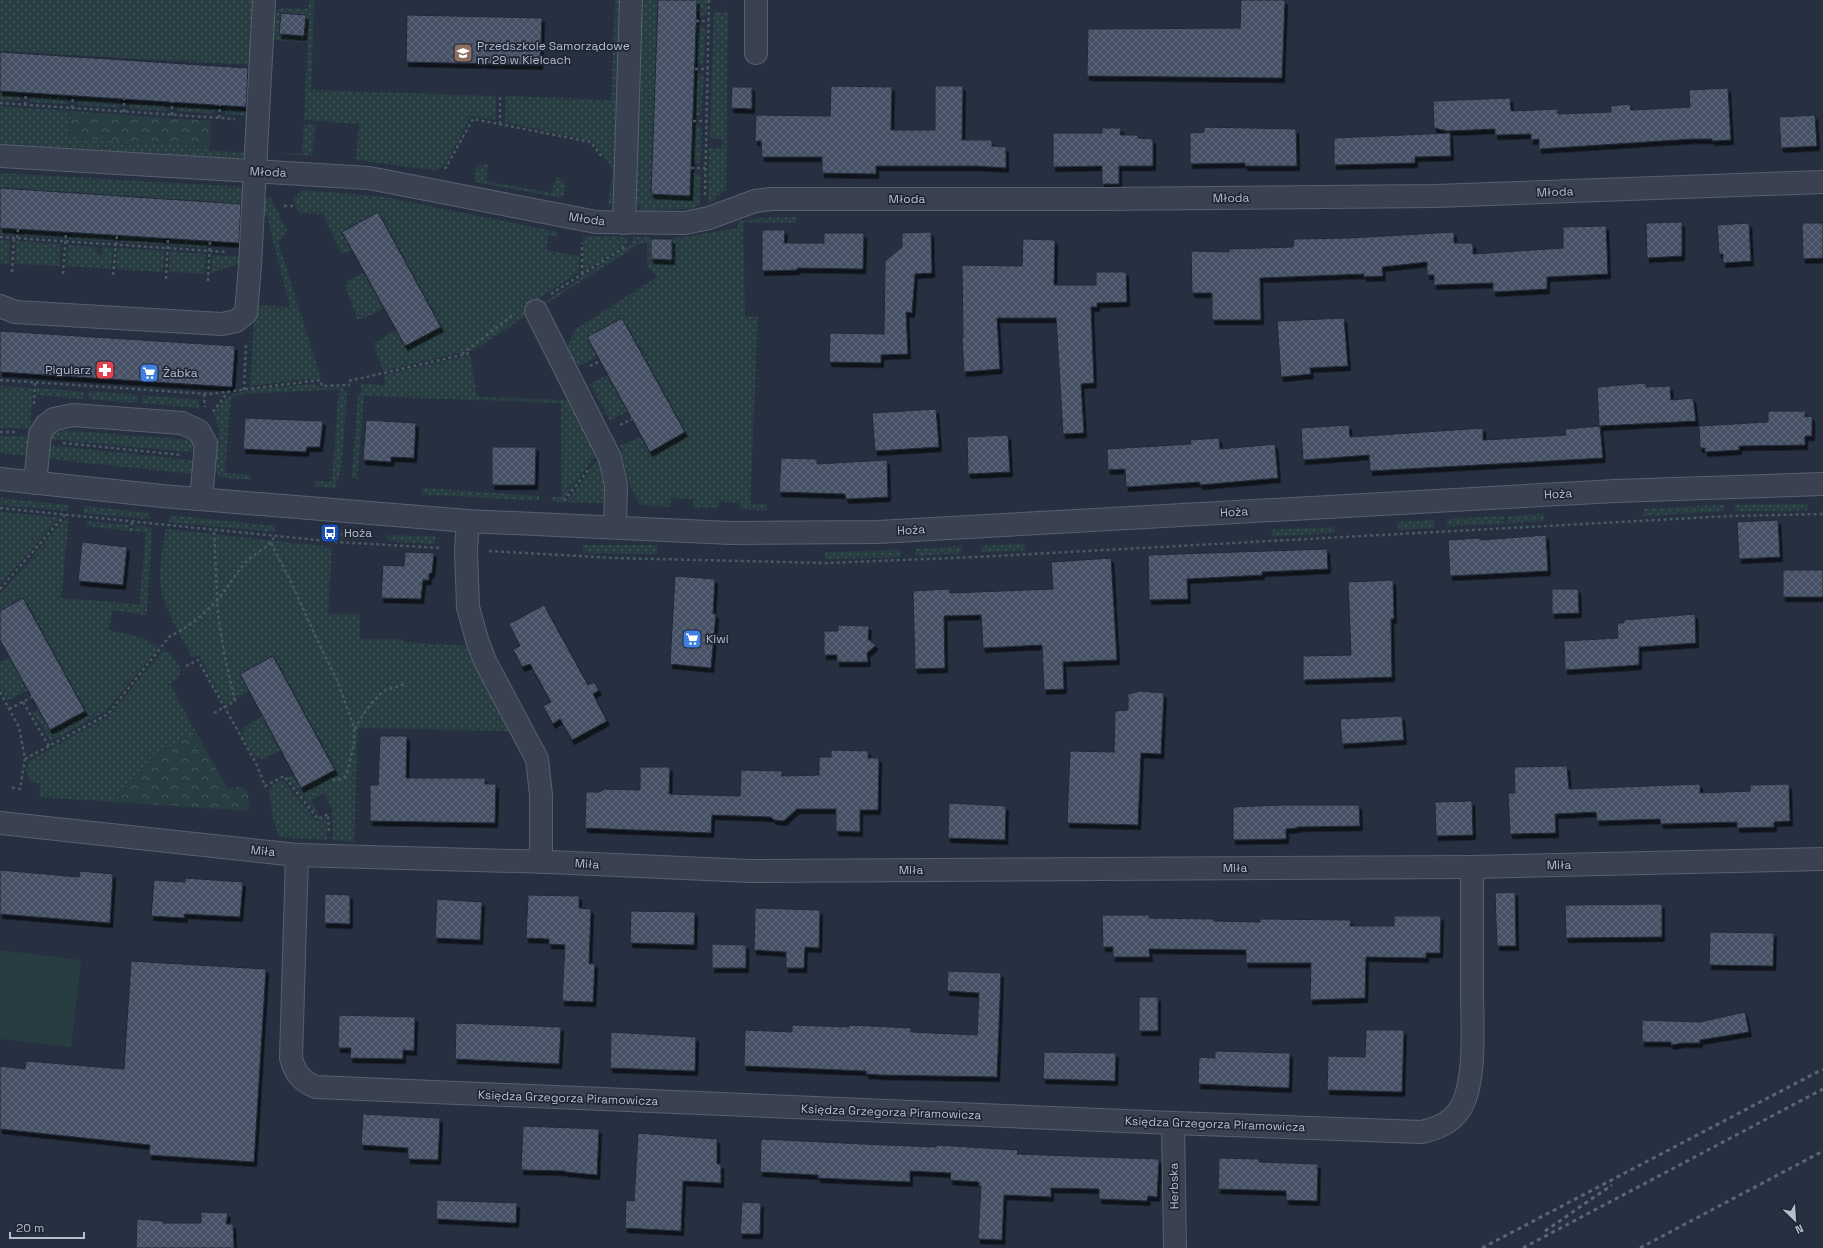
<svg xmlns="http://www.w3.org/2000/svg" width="1823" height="1248" font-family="'Space Grotesk',sans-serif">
	<defs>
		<pattern id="green-dots" width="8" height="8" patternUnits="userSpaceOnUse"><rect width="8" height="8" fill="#283d42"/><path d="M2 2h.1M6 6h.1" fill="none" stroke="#45575c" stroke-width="1.8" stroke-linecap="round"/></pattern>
		<pattern id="forest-crowns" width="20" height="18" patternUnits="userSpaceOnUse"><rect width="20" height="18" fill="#283d42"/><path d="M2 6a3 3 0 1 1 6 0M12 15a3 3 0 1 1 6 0" fill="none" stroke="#45575c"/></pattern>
		<pattern id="building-cross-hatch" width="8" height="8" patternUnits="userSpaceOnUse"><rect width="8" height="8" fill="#475165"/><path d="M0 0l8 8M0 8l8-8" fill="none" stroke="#5f687a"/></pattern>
		<filter id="shadow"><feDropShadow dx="2.5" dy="4.5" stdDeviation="0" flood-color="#0009"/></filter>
	</defs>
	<rect width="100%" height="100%" fill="#263041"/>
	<g fill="url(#green-dots)" fill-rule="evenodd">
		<path d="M0,0H259L253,116L225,114L226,108L250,110L253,65L0,51Z"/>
		<path d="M309,0H314L311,90L496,96V120L471,116L445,165L437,170H432L356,160L359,124L304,120L308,42L269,40L270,15L281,8L308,9ZM281,13L306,15L304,36L279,34Z"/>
		<path d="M615,0H625L616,199L607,209L613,170L593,141L505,122L506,96L611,100Z"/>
		<path d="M639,0H658L651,194L690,196L691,173H698L701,176L700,204L692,209L642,210L634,201Z"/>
		<path d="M697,0H707L706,13L704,16L696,17Z"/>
		<path d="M728,2L726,176V190C718,194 716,200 708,204L709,148H722L723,139L710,138L714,12H728Z"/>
		<path d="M696,24L703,26L706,30L704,61L702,64L695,63Z"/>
		<path d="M694,74H702L704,76L701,115H693Z"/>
		<path d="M0,93L20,94V101L0,100Z"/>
		<path d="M31,95L67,97V104L30,102Z"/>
		<path d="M79,98L120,101L119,108L78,105Z"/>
		<path d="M130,102L166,104V111L130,109Z"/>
		<path d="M178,105L215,107L214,114L177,111Z"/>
		<path d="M0,106L71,111L68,138L210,147V150L249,153L244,157L237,158L0,144Z"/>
		<path d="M304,124L315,125L312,156L268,153L302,154Z"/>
		<path d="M692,125H700L702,127L701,160L699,163H691Z"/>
		<path d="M486,163L488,165L486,181L551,193L556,178L559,177L565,183V192L561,198L476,182C472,173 476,165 486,163Z"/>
		<path d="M0,173L245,187L244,204L0,188Z"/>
		<path d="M303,190L385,197L558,232L557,237L549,236L546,250L579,256V272L529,305L532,312L476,349L383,371L374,343L396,330L405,346L440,327L378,213L342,232L352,250L341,254L323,214L300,213L295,206L293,199Z"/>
		<path d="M265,197L271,198L287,231L278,242L321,378L250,386L255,305L290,307L267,216H259L262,199Z"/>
		<path d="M796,217L797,223L743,222L745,316L758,317L750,504H766V510L740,509V503L719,501L718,508H693L694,499L671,498L670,507L641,505C627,488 625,466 620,445L626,444L642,436L650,451L685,432L622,318L587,337L598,356L579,366L574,363L567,347L576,329L657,277L653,271L647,267V243H641L541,307L540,305L632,244L633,237H651V259L672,260V239L738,228V221L764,218Z"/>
		<path d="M0,228H14V235L0,234Z"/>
		<path d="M22,229L62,232L61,238L22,236Z"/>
		<path d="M70,232L114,235L113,242L69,239Z"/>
		<path d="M121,235L163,238V245L120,242Z"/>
		<path d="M583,236L628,237V243L583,272Z"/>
		<path d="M171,239L207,241L206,248L170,245Z"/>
		<path d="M0,240L10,241L9,264L0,263Z"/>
		<path d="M16,241L61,244L60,266L15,264Z"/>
		<path d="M68,245L97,247V254L102,255L103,247L113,248L111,269L66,266Z"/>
		<path d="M118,248L165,251L163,272L116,269Z"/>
		<path d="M170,251L206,254L205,274L169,272Z"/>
		<path d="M212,255L245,257L239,264L211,273Z"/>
		<path d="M364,273L384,308L363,319H357L345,285L349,280Z"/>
		<path d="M470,355L477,397L573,400L598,452L561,502L552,501L551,497H562L561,403L364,396L357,477L359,479L352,478L358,395L362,393L361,384L385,385L384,375Z"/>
		<path d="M608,375L628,411L610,421L590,384Z"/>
		<path d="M315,384L320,388L342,387L347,394L341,469L335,488L315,486V481L332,482L339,389L244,394L231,396L225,473L251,475V480L219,477L216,469L219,429L214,414C218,409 223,401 228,397C243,388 295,386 315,384Z"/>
		<path d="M0,386L33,388L30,429L0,428Z"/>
		<path d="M37,388L84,392L83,399L36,395Z"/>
		<path d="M89,391L138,395L137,403L88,399Z"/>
		<path d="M143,395L199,400V408L142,403Z"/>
		<path d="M63,430L189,440L192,441L200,453L47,439L55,432Z"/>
		<path d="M0,436H33L28,456L0,453Z"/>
		<path d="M47,445L199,461L194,474L57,460L48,457Z"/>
		<path d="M599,457C604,473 608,487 602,503L567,502Z"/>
		<path d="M422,488L539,496V501L422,494Z"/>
		<path d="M0,498L69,505L68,511L0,505Z"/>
		<path d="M1808,504V510L1735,511V505Z"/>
		<path d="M1724,505V511L1643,516V509Z"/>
		<path d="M85,506L149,513L150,519L83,513Z"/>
		<path d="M0,512L60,517L0,585Z"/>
		<path d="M1544,514V521L1507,523V516Z"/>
		<path d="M171,515L275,526L274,532L168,522Z"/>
		<path d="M1504,516V524L1447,526V519Z"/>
		<path d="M66,518H69L61,598L139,604L146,533L134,531L135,525L152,528L147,611L145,615L112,610L109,630C127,634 143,636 159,647L106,711L51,741L33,713L38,709L50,730L85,711L23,598L0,611V594Z"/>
		<path d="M1434,520V528L1398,530V522Z"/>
		<path d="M87,521L129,525V531L87,526Z"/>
		<path d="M1334,527L1335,533L1272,536L1271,530Z"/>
		<path d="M166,529L332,547L328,614H360V639H404V642L466,646L511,731L358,728L354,842L333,840L332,809L324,793L311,800L319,817L288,778L294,775L302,788L335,770L274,656L240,674L249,691L225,705L199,655L192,658C182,638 168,616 162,594C158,577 162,546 166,529Z"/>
		<path d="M331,529L366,533L365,540L330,538Z"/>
		<path d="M387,535L436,536L434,544L387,541Z"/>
		<path d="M1025,544V550L982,552V546Z"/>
		<path d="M583,545H657V554L583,553Z"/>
		<path d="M962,546V553L915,556V549Z"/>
		<path d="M901,550V557L825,559V552Z"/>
		<path d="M164,649C176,661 191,671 170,684L196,732L152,756L115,802L39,797L41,784L29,781V776L26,775L27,762L109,716Z"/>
		<path d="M9,657L28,690L7,701L0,688V662Z"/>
		<path d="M263,716L281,750L264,759L255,757L242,734L244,727Z"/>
		<path d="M283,780L317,822L326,817L327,840L279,837L274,822L269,792L274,784Z"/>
	</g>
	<g fill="url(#forest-crowns)">
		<path d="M71,111L211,121L210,147L68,138Z"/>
		<path d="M196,732L228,790C249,780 250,795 248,811L115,802L152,756Z"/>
	</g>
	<path fill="#283d42" d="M0,950L81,960L71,1047L0,1039Z"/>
	<g fill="url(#building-cross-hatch)" stroke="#212938" filter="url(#shadow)">
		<path d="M658,0H697L690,196L651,194Z"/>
		<path d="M1241,0H1285L1282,78L1087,76L1088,29L1240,28Z"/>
		<path d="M281,13L306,15L304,36L279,34Z"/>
		<path d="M407,15L542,18L540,65L406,62Z"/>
		<path d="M0,52L248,68L246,107L0,91Z"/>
		<path d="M831,86L892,87L891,130H935V86H963L962,140H992V146L1006,147V168L977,166H876V174L822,173V157H762L761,141H755L756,115L830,116Z"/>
		<path d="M732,87H752V109L731,108Z"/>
		<path d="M1728,88L1731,140L1712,141V139H1692L1539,149V139L1531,140V134L1495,135V129L1447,131L1434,128L1433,101L1510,98L1511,111L1558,109V114L1611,112V106L1630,104L1631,110L1690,107L1689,90Z"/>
		<path d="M1815,115L1817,146L1781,148L1779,117Z"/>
		<path d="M1204,127L1296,129L1297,166H1245V163L1190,164V133L1204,132Z"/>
		<path d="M1102,128H1121L1120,135H1138V138L1153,139V166H1119V184H1102V166L1053,167V133H1102Z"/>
		<path d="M1450,133L1451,156L1415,157V163L1334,165V138Z"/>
		<path d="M0,188L241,204L239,243L0,228Z"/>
		<path d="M378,212L441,327L405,346L342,232Z"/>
		<path d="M1682,222V256L1647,258L1646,223Z"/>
		<path d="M1749,223L1751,261L1723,263V254H1719L1717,225Z"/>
		<path d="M1802,223H1823V258L1803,259Z"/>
		<path d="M1606,226L1608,274L1547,277V289L1493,292V283L1434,285V275H1427V262L1382,267L1383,276L1364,277V274L1260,278L1261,320H1212V293H1192L1191,251L1229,252V249L1293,247L1294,239L1350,238L1454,232V243H1473V254L1563,248V227Z"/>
		<path d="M762,230H785L784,243H824V233H864L863,269L797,268V270L762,271Z"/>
		<path d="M931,232L932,273L915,274L912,313L906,312L908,354L881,355V363L829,362L830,333L884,334L885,261L902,247V233Z"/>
		<path d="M651,239H672V260L651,259Z"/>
		<path d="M1023,239L1055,240L1054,285H1096V272H1126L1127,302L1097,303V307H1091L1094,383L1081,384L1084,433L1063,434L1056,318H997L1000,369L964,372L962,338H963L962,265L1022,266Z"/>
		<path d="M622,318L685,432L650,452L587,337Z"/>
		<path d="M1344,318L1348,366L1310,368L1311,374L1281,377L1277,321Z"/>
		<path d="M0,331L235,346L232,387L0,372Z"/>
		<path d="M1646,383V387L1670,386L1671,400L1693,398L1696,421L1599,426L1597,387Z"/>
		<path d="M936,409L939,447L875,451L872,413Z"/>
		<path d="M1768,411H1805V417L1812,416V436H1805V445L1739,446V450L1705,452V448H1700L1699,426L1768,422Z"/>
		<path d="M245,418L323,421L320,447H307L306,452L243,449Z"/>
		<path d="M366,420L416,423L414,458L391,457V462L363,460Z"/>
		<path d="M1349,425L1350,437L1483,428V440L1566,435L1565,429L1600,426L1603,458L1370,471L1369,455L1303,460L1301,428Z"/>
		<path d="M1008,435L1010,472L968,474L967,437Z"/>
		<path d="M1219,438L1220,449L1275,444L1278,478L1200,485V482L1126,487L1125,469L1108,470L1107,449L1191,444L1190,440Z"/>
		<path d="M492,447H536L535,485H492Z"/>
		<path d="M781,458L817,459V464L887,460L888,497L846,499L845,494L779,492Z"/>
		<path d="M1778,520L1780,557L1739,559L1737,522Z"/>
		<path d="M1546,535L1548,571L1450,576L1448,540L1481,538V540Z"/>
		<path d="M82,542L127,547L123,585L78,581Z"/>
		<path d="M1327,549L1328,569L1262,572V575L1187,579L1188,599L1149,600L1148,555Z"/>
		<path d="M405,552L434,553L432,573L429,574V580H423L421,599L381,598L383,565L404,566Z"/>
		<path d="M1111,558L1117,660L1063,662L1064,689L1044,690L1042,645L983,648L981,615L944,616L945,668L915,669L913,591L950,589V593L1053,589L1051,562Z"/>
		<rect x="1783" y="570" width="40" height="27"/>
		<path d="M675,576L715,579L713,614H716L711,668L670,664Z"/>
		<path d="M1393,580L1394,619H1391L1392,677L1303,680V656L1351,655L1348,582Z"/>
		<path d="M1552,589H1578L1579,613L1552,614Z"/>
		<path d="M23,598L85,711L50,730L0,640V611Z"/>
		<path d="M544,605L588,685L594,682L599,690L593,694L607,721L572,740L560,719L553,724L543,706L551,702L530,664L522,667L513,649L520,646L509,624Z"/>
		<path d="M1695,614L1696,643L1639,647V665L1565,670L1564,641L1618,638L1617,623H1624V620Z"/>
		<path d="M838,625L869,626L868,639L876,645L867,653L868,662H837V655H824V631H838Z"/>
		<path d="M273,656L335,770L301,788L240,674Z"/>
		<path d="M1140,691L1164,693L1161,754L1141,753L1138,825L1067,823L1070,751L1114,752L1115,711L1128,710V694Z"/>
		<path d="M1402,716L1404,740L1342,744L1340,719Z"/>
		<path d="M380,736H407L406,778H485V784H496L495,823L370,821V785H378Z"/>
		<path d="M831,750L868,751V758H879L878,810H860V832L836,831V809H797L784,821L774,820L771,817L712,815L711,833L585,828L586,792H600L604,789L640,790V767H670L669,794L740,796L741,770L782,771V776L819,775V757H831Z"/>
		<path d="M1567,766L1569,789L1700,784V793L1750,791V785L1789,784L1790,821L1774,822V827L1737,828V822L1661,824L1660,819L1597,821L1596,812L1555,814L1556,833L1510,834L1508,793H1515L1514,767Z"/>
		<path d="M1472,801L1473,835L1436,836L1435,802Z"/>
		<path d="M949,803L1006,806L1005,840L948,838Z"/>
		<path d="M1282,805H1359L1360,826L1297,827V828L1286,829V839L1233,840V807Z"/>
		<path d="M0,870L79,877L80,871L113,874L110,923L0,914Z"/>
		<path d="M185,878L243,882L240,917L184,914L185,918L151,916L154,880L185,882Z"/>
		<path d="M1515,892L1516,946H1497L1495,893Z"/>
		<path d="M325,894L350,895V924L324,923Z"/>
		<path d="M528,895L579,896V908L591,909L589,964L595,963L593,1002L562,1001L565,945L549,944V939L526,938Z"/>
		<path d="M437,899L482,902L480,940L435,938Z"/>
		<path d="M1662,904V937L1566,938L1565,905Z"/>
		<path d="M755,908L820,910L819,948L805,947L804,968H786V952L754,950Z"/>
		<path d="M631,911L695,912L694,945L630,943Z"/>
		<path d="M1102,915H1149V918L1214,919V921L1260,922V919L1351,920L1350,926H1394V916H1441L1440,953H1426V958L1366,957L1365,998L1310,1000L1311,963H1246V950L1149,949L1150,957H1113V947H1103Z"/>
		<path d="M1710,932L1774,933L1773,966L1709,965Z"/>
		<path d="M712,944L746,945V968H712Z"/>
		<path d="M131,961L266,969L254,1162L149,1155L150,1145L0,1129V1066L25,1069L26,1061L124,1069Z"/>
		<path d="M948,971L1001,973L997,1077L881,1075L866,1074V1071L744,1066L745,1030L792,1032V1025L849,1027V1025L911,1028V1032L977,1035L979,993L947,991Z"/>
		<rect x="1139" y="997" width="19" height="34"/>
		<path d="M1745,1012L1749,1032L1700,1040V1043H1683L1671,1045V1042H1642V1020L1700,1022Z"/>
		<path d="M339,1015L415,1017L414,1051L403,1050V1059L350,1058L351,1048H338Z"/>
		<path d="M456,1023L561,1027L559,1064L455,1059Z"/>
		<path d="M1366,1030H1404L1402,1092L1327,1090L1328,1056L1365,1057Z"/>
		<path d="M611,1032L696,1037L695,1071L610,1068Z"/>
		<path d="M1215,1051L1290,1053L1289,1088L1198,1084L1199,1057L1215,1058Z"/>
		<path d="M1044,1052L1116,1053L1115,1081L1043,1079Z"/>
		<path d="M363,1114L440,1118L438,1160L408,1159V1148L361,1145Z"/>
		<path d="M523,1126L599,1129L597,1175L565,1172V1171L521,1170Z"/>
		<path d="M638,1133L717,1139V1164H721V1183L683,1181L681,1231L625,1228L626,1200L634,1201Z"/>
		<path d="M761,1139L863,1144L936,1147L937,1145L1018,1150L1017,1154L1159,1159L1157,1197L1148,1196L1147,1201L1099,1199V1189L1051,1188V1197L1004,1195L1002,1240L978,1239L981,1186H979V1182L950,1180L951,1173L910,1171V1182L818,1178V1175L760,1172Z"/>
		<path d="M1219,1158L1259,1159V1162L1318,1164L1317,1201L1286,1200V1191L1218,1189Z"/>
		<path d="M437,1200L517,1203L516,1223L436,1219Z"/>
		<path d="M742,1202L761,1203L760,1234H740Z"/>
		<path d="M201,1212L228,1213L226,1224H233L234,1248H136L137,1219L163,1221V1223H201Z"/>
	</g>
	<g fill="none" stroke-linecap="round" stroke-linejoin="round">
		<g stroke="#58606e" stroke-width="24">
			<g id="minor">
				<path d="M756,0V53"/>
				<path d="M0,156L369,178L596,222L685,223L709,218L755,201L771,199H1099L1435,196L1823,182"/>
				<path d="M624,223L631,0"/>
				<path d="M0,306L15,312L222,324L236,321L246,313L250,265L264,0"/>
				<path d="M536,311L610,458L616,485L615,527"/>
				<path d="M0,479L162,496L468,521L731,533L878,532L1615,491L1823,484"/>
				<path d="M35,483L40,434L46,425L54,419L73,415L182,423L199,431L206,444L201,499"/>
				<path d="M468,521L466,550L468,607L477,640L485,661L537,759L541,795V862"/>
				<path d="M0,823L297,855L549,862L750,871L1472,867L1823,859"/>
				<path d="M297,855L291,1058C295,1073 301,1081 316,1087L1173,1123L1422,1132C1438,1128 1451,1123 1460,1109C1477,1082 1472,1021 1472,989C1472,948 1472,908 1472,867"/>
				<path d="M1173,1123L1175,1248"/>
			</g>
		</g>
		<g stroke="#465a5f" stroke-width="2.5" stroke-dasharray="3 3" stroke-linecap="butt">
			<path d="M696,21H709"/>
			<path d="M695,69H708"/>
			<path d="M0,103L235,119"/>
			<path d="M25,105L26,93"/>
			<path d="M72,108L73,96"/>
			<path d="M124,112V99"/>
			<path d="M172,115V102"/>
			<path d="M219,118L220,105"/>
			<path d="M693,121H707"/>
			<path d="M500,124V96"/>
			<path d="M691,168H705"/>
			<path d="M445,169L473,119L591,142L602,157"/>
			<path d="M705,195L709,0"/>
			<path d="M284,206H294"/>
			<path d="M0,237L227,252"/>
			<path d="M17,238L18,229"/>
			<path d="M12,272L14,238"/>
			<path d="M63,274L66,232"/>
			<path d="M582,274V243"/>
			<path d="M113,275L117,235"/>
			<path d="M166,279L168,238"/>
			<path d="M208,281L210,241"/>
			<path d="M551,294L625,247"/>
			<path d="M462,354L513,315"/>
			<path d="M590,366L600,361"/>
			<path d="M0,380L209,394L320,380L322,386L350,385"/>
			<path d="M349,381L470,353"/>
			<path d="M244,390L246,342"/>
			<path d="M204,394L205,407"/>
			<path d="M34,404L35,382"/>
			<path d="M213,412L228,392"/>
			<path d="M620,425L632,419"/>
			<path d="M0,432H16"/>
			<path d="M63,443L182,455"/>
			<path d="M564,501L588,470"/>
			<path d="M0,508L336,542L442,548"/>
			<path d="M131,531L132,522"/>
			<path d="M271,543L290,580L321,648L337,680L354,727V743L348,770L345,777L336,781L331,778"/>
			<path d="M489,551L614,558L827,563L976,557L1730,516L1823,514"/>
			<path d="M0,589L65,515"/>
			<path d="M186,666L198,660L256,763L265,786L284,776L318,819L328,814L329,833"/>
			<path d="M0,692L19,727L25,759L20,789L9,787"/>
			<path d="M23,702L49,746"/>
			<path d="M9,709L32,697"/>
			<path d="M214,713L235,701L224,653L218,615L214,530"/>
			<path d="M355,729C359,719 376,695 386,690C392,688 398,687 404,684"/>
			<path d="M25,759L108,714L170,636C190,628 212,607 226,589C232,580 238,570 246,562C255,553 269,547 275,536"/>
		</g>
		<use href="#minor" stroke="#3a4251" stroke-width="22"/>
		<g stroke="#5c6678" stroke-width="3" stroke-dasharray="4 4" stroke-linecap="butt">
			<path d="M1545,1231L1612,1185"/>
			<path d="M1482,1248L1823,1069"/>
			<path d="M1523,1248L1823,1089"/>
			<path d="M1640,1248L1823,1151"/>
		</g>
	</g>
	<defs>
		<g id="school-square" transform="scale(1)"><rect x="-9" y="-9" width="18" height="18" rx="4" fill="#8d6e63" stroke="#1f2736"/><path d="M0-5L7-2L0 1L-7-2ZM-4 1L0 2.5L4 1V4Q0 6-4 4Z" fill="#fff"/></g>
		<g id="pharmacy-square" transform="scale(1)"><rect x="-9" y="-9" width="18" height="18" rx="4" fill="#e0444e" stroke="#1f2736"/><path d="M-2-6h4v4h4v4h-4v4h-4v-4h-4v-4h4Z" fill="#fff"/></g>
		<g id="supermarket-square" transform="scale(1)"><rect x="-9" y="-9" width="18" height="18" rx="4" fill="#3f7fe0" stroke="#1f2736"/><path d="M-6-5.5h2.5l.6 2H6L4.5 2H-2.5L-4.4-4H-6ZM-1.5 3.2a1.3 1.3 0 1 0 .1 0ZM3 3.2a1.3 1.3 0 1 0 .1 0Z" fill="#fff"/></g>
		<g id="bus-square" transform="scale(1)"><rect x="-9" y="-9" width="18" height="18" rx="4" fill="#1a4fb4" stroke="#1f2736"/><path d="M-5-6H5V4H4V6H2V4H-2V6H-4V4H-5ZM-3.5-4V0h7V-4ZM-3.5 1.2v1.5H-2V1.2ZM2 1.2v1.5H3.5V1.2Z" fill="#fff"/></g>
	</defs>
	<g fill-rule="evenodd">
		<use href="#school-square" x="463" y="53"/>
		<use href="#pharmacy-square" x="105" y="370"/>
		<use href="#supermarket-square" x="149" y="373"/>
		<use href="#bus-square" x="330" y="533"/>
		<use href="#supermarket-square" x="692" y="639"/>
	</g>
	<g text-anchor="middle" stroke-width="3.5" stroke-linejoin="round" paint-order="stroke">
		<g font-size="12" fill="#b7bdcb" stroke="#1f2736" text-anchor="start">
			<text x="477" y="50">Przedszkole Samorządowe<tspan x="477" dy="14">nr 29 w Kielcach</tspan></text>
			<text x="91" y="374" text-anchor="end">Pigularz</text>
			<text x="163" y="377">Żabka</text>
			<text x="344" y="537">Hoża</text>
			<text x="706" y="643">Kiwi</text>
		</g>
		<g font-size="12" fill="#b7bdcb" stroke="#1f2736">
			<text transform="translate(268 172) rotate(2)" y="4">Młoda</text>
			<text transform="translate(1555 192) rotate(-2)" y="4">Młoda</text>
			<text transform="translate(1231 198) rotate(-1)" y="4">Młoda</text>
			<text x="907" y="203">Młoda</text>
			<text transform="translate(587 219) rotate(8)" y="4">Młoda</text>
			<text transform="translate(1558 494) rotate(-3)" y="4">Hoża</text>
			<text transform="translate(1234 512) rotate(-3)" y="4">Hoża</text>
			<text transform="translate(911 530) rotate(-3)" y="4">Hoża</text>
			<text transform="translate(263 851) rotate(6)" y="4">Miła</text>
			<text transform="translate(587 864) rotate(3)" y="4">Miła</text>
			<text transform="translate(1559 865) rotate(-1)" y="4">Miła</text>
			<text x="1235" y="872">Miła</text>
			<text x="911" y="874">Miła</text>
			<text transform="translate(568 1098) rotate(2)" y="4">Księdza Grzegorza Piramowicza</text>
			<text transform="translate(891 1112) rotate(2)" y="4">Księdza Grzegorza Piramowicza</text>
			<text transform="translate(1215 1124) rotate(2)" y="4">Księdza Grzegorza Piramowicza</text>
			<text transform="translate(1174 1186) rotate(-91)" y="4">Herbska</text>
		</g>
	</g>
	<g transform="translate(1795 1220) rotate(155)" stroke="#1f2736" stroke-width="3" paint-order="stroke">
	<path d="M0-3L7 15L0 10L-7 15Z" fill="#b7bdcb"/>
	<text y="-6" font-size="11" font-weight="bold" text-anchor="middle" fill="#b7bdcb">N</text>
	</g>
	<path d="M10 1232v6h74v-6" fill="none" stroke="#b7bdcb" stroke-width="2"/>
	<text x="16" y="1232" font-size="12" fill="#b7bdcb" stroke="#1f2736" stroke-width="3" paint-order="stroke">20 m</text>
</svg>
